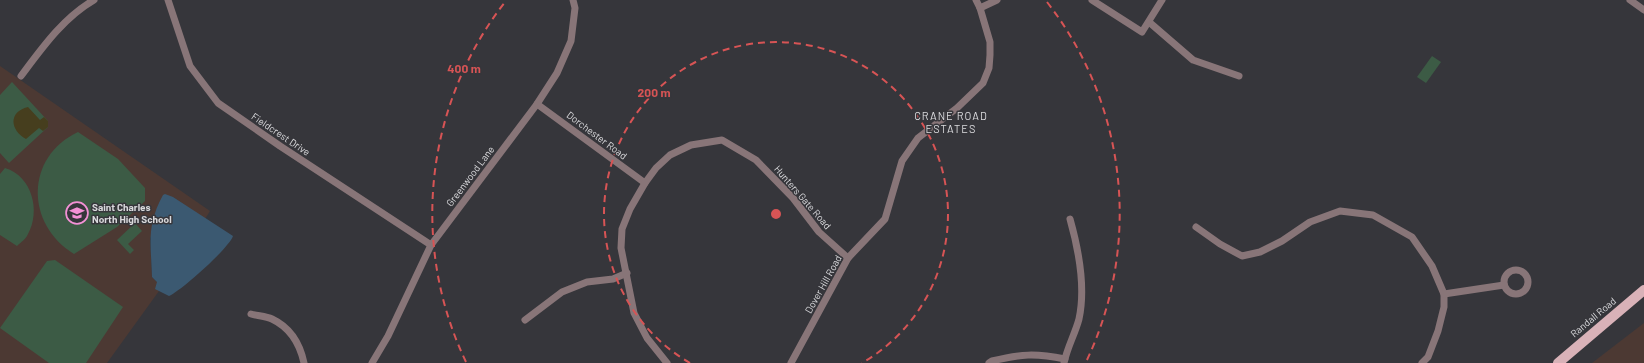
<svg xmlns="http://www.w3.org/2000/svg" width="1644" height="363" font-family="Barlow,sans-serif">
	<rect width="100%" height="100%" fill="#36363b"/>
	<g fill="#4c3933">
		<path d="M0,66L210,211L205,219L173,197L150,238L152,277L157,282V289L159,291L107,363H0Z"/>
		<path d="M1644,323V363H1592Z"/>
	</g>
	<g fill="#3c5b45">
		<path d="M1432,56L1441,62L1426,83L1417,77Z"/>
		<path d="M12,82L48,121V127L9,163L0,153V95Z"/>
		<path d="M78,132L118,159L145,188V201L117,227L74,254C25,224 25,157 78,132Z"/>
		<path d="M5,168C32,176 41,211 28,234C26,239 21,242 17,246L0,235V174Z"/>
		<path d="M135,223L142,231L128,244L134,250L130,254L117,240Z"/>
		<path d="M55,260L123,307L86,363H49L0,328L47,261Z"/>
	</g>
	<path fill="#463e1e" d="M28,107L40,120L44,117L48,121V127L43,131L39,128L26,139C10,130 8,112 28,107Z"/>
	<path fill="#3b5971" d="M165,194L173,197L233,236C229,248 181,291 169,296L155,289L157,282L152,277C151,244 146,226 163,195Z"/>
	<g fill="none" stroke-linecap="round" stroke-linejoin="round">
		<g stroke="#887578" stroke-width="7">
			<path d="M168,0L190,66L218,103L280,146L431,245"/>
			<path d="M1092,0L1142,32L1162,0"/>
			<path d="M1630,0L1644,10"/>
			<path d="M980,8L997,0"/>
			<path d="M1149,22L1193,60L1239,76"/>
			<path d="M21,76C42,48 63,18 94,0"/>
			<path d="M537,104L645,183"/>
			<path d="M1196,227L1220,244L1242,256L1260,252L1282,241L1310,222L1340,211L1373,215L1412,237L1432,266L1444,294V307L1438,331L1428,357L1422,363"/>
			<circle cx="1516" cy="282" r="12"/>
			<path d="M1444,294L1504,285"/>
			<path d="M251,314C258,316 266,316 272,319C291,328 300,344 304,363"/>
			<path d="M525,320L562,292L587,282L613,279L627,273"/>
			<path d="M372,363L388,336L431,245L537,104L557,73L571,41L575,8L573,0"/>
			<path d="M667,363L647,338L634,313L621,248L622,229L630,209L645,183L656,168L670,155L691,145L722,140L756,160L793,198L819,232L848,258"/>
			<path d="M791,363L848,258L885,219L902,161L918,138L957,108L983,83L989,68L990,55V42L980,8L976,0"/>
			<path d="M989,363L992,361C1021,354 1035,353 1065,359"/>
			<path d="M1064,363C1067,348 1075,334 1079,319C1086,287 1079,251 1070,219"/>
		</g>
		<path stroke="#d9b2b8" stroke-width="10" d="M1558,363L1644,290"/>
	</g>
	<g fill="none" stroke="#d75455" stroke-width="2" stroke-dasharray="7 5">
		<path d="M690 363A172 172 0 1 1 862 363"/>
		<path d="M466 362A344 344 0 0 1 505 2M1047 2A344 344 0 0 1 1086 362"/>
	</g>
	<defs>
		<g id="school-ring" transform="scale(1.15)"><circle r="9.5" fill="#36363b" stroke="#f391d6" stroke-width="1.5"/><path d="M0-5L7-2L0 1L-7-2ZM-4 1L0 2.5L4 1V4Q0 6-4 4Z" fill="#f391d6"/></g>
	</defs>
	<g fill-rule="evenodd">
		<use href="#school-ring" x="77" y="213"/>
	</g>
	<g text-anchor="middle" stroke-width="3" stroke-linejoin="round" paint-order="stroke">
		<g font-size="10" fill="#dadadd" stroke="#36363b">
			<text transform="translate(281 134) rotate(34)" y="4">Fieldcrest Drive</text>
			<text transform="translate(597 135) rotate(37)" y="4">Dorchester Road</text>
			<text transform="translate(470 176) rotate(-53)" y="4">Greenwood Lane</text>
			<text transform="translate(803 197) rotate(49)" y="4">Hunters Gate Road</text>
			<text transform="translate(823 284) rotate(-61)" y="4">Dover Hill Road</text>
			<text transform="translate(1593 317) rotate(-40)" y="4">Randall Road</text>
		</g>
		<g font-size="10" font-weight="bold" fill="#dadadd" stroke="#36363b" text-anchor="start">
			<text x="92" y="211">Saint Charles<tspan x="92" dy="12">North High School</tspan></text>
		</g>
		<g font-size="11" letter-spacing="1" fill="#dadadd" stroke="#36363b">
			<text x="951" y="120">CRANE ROAD<tspan x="951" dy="13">ESTATES</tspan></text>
		</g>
	</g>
	<circle cx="776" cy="214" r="6" fill="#d75455" stroke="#36363b" stroke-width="2"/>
	<g font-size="12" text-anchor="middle" font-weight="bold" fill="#d75455" stroke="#36363b" stroke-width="3" stroke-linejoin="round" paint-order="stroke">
		<text x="464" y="73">400 m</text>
		<text x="654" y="97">200 m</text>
	</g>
</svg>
